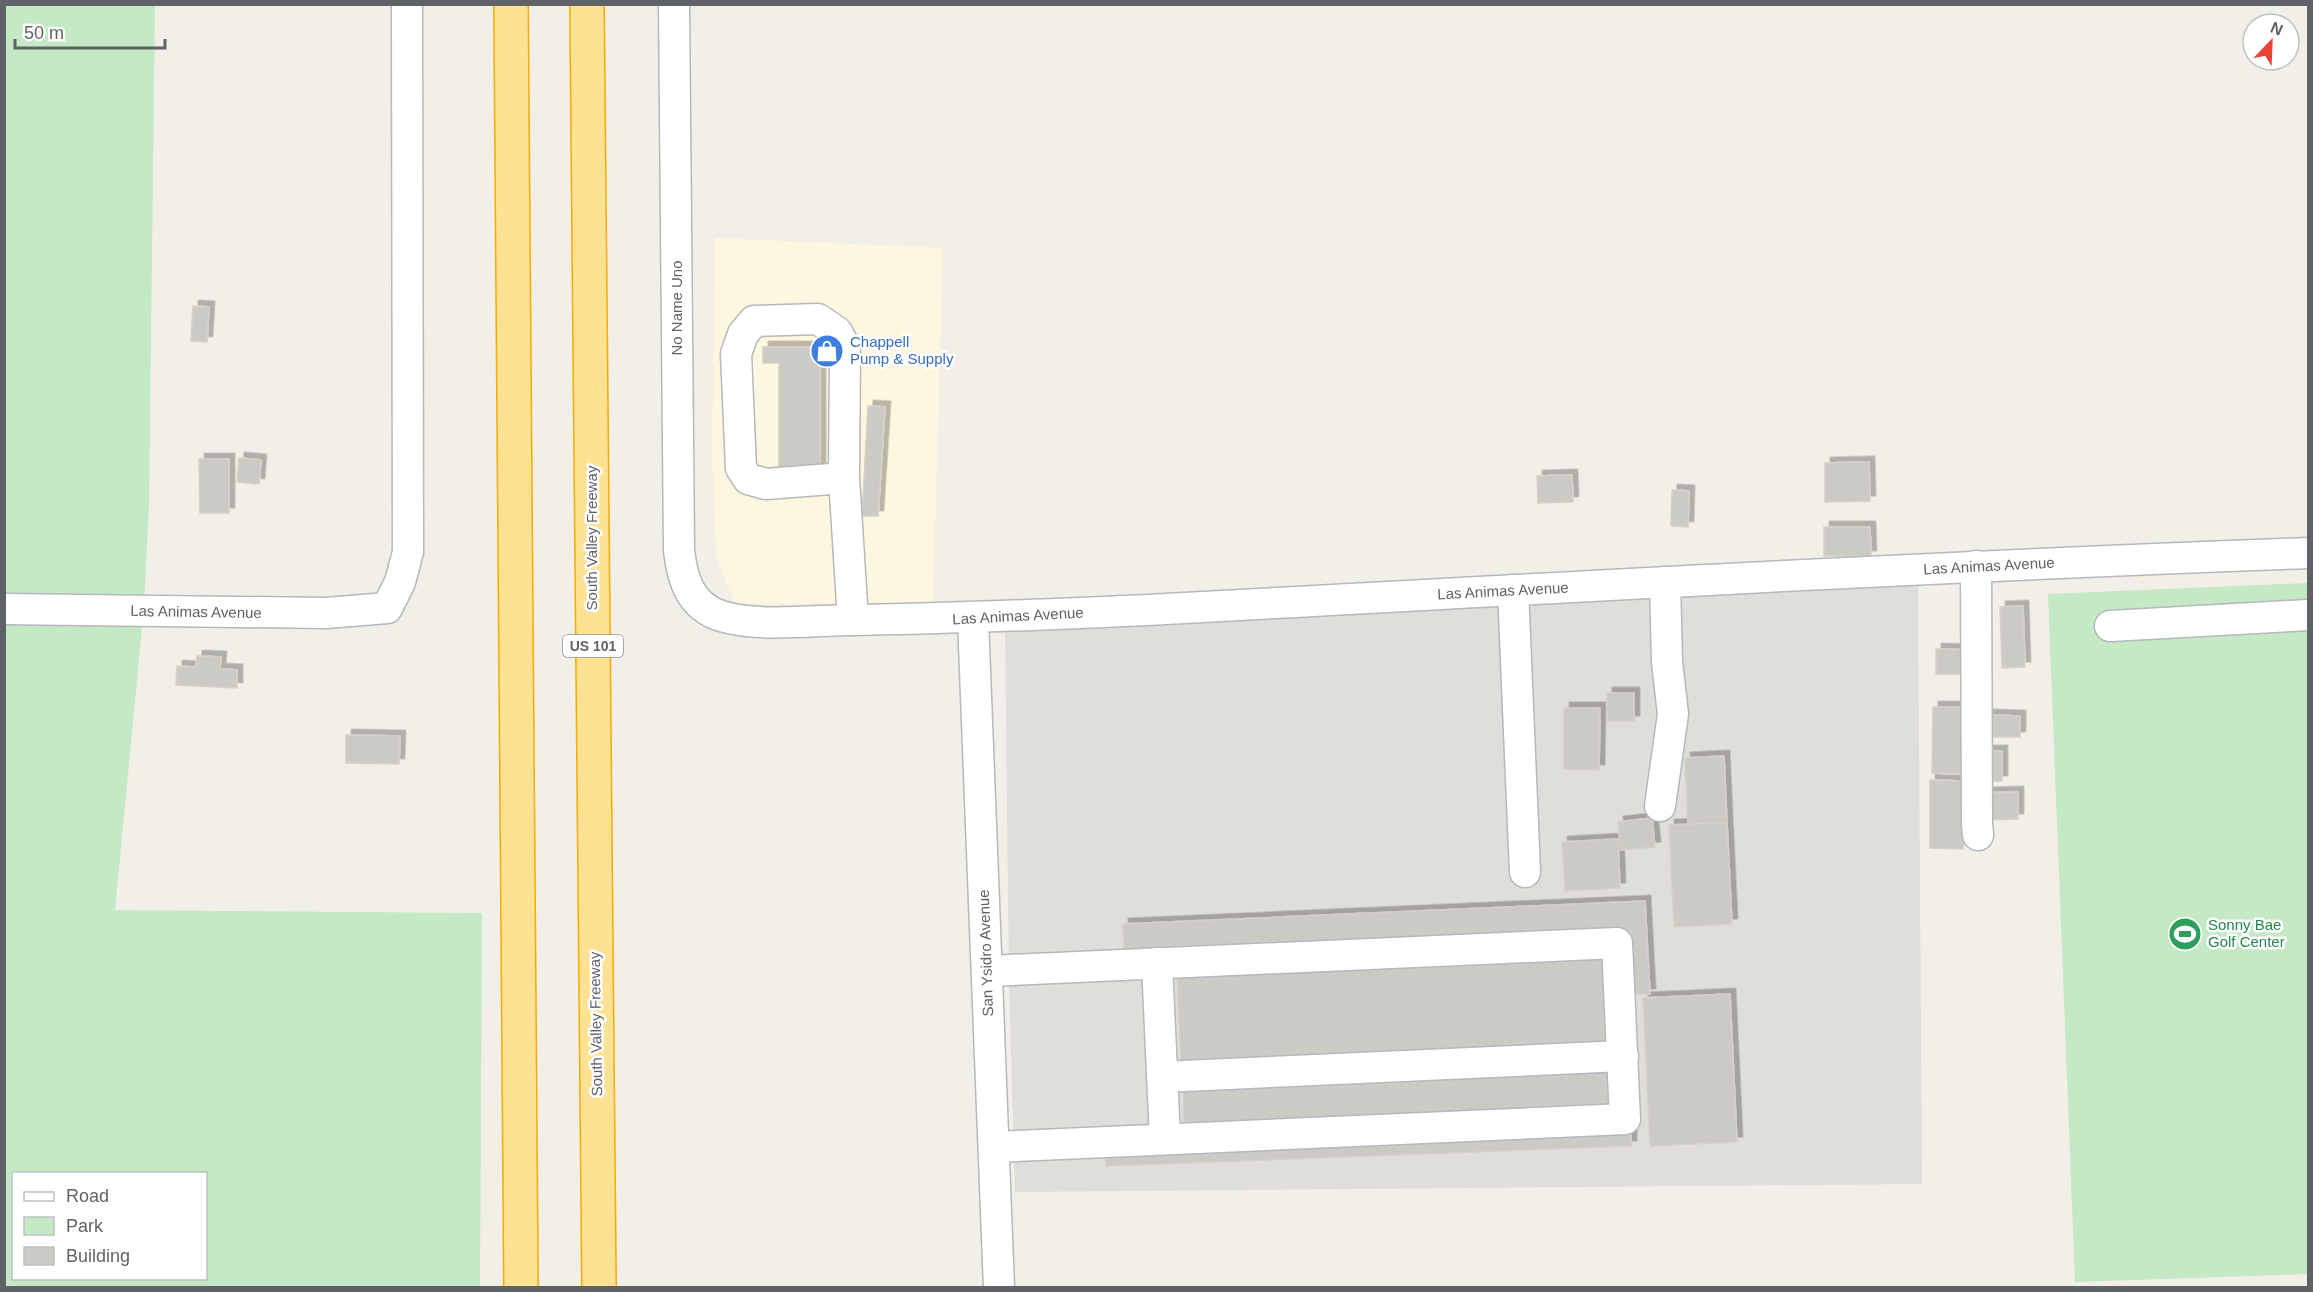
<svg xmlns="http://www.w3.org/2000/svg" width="2313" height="1292" font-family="Arial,sans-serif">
	<defs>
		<filter id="shadow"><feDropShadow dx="5.5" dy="-5.5" stdDeviation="0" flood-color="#0004"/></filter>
	</defs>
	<rect width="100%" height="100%" fill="#f1efe8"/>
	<path fill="#fef7e0" d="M715,238L943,248L933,603L735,604L716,556L712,453Z"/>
	<path fill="#e0deda" d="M1918,580L1922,1184L1015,1192L1009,983L1005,628Z"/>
	<g fill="#c5e8c5" fill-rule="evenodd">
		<path d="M5,5H155L149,504L144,607L115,910L482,913L480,1287L5,1288ZM14,1174H206V1278H14Z"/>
		<path d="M2308,583V1274L2075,1282L2048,594Z"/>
	</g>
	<g fill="#cccac5" stroke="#d6d1c6" stroke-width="1.5" filter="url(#shadow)">
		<path d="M193,306L209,307L207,342L191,341Z"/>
		<path d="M763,347H820V476H779V363H763Z"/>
		<path d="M868,406L885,407L878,516H862Z"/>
		<path d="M239,458L261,460L259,484L237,482Z"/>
		<path d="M199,459H229V513H200Z"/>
		<path d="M1869,462L1870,501L1825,502V463Z"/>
		<path d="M1572,475L1573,502L1538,503L1537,476Z"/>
		<path d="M1672,490L1689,491L1688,527L1671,526Z"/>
		<path d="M1824,527H1870L1871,556H1824Z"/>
		<path d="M2023,606L2025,667L2002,668L2000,607Z"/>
		<path d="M1936,649L1968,650L1967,674H1936Z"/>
		<path d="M197,656L221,657L220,669L237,670V688L176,685L177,666L196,667Z"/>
		<rect x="1607" y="693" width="27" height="28"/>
		<path d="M1933,707H1962L1961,774L1932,773Z"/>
		<path d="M1564,708H1600L1599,770L1564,769Z"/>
		<path d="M1987,715L2020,716V737H1986Z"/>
		<path d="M346,735L400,736L399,764L346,763Z"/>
		<rect x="1988" y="751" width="14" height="30"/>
		<path d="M1724,756L1727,823L1688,824L1685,758Z"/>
		<path d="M1930,780L1963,781V849L1930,848Z"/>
		<path d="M2018,792V819L1984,820L1983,793Z"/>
		<path d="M1652,818L1655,847L1621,850L1618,822Z"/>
		<path d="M1727,823L1732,924L1674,927L1669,825Z"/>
		<path d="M1618,839L1620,888L1565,891L1562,842Z"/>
		<path d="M1645,901L1650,994H1634L1631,932L1124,954L1123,924Z"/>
		<path d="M1603,958L1607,1046L1181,1064L1177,976Z"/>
		<path d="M1730,994L1737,1142L1650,1146L1643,998Z"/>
		<path d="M1607,1068L1609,1106L1184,1125L1183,1086Z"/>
		<path d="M1631,1129V1146L1106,1166L1105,1149Z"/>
	</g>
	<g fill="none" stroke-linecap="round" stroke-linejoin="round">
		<g stroke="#b5b8bc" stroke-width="33">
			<g id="minor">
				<path d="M674,4L679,550C682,579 690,606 721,616C757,627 808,621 846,620C953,619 1059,614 1166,609C1547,588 1927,567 2308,553"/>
				<path d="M844,478L766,484L748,479L741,468L736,354L743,334L754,321L818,319L837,332L845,347L844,478L853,620"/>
				<path d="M1976,566L1977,823L1978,835"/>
				<path d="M1513,590L1525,872"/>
				<path d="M4,609L326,613L387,608L400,582L408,552L407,4"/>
				<path d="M973,619L999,1288"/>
				<path d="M2110,626L2308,615"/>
				<path d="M1660,806L1673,714L1667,662L1665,582"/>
				<path d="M1157,963L1165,1139"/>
				<path d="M987,971L1617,943L1625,1119L994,1147"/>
				<path d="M1162,1077L1623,1056"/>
			</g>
		</g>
		<g stroke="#f9ab00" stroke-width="36">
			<g id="highway">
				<path d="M511,4L521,1288"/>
				<path d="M587,4L599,1288"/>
			</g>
		</g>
		<use href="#minor" stroke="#fff" stroke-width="30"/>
		<use href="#highway" stroke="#fde293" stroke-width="33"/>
	</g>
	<defs>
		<g id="shop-disc" transform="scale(1.725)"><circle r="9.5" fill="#3f7fe0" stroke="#fff"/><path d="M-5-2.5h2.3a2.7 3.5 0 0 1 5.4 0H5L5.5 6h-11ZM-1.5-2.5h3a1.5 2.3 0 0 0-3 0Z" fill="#fff"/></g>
		<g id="stadium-disc" transform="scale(1.725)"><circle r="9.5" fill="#2e9e5b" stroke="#fff"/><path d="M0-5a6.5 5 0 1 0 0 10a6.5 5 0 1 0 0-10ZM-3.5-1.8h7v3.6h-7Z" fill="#fff"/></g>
	</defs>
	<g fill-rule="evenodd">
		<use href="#shop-disc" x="827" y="351"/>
		<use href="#stadium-disc" x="2185" y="934"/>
	</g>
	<g text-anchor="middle" stroke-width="5" stroke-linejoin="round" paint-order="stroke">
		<rect fill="#fff" stroke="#8f9295" stroke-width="1.5" x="563" y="635" width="60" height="22" rx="4.5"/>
		<g font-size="14" font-weight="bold" fill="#5f6368">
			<text x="593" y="651">US 101</text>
		</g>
		<g font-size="15" fill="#5f6368" stroke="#fff">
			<text transform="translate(677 308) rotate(-90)" y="5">No Name Uno</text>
			<text transform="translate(592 538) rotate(-90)" y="5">South Valley Freeway</text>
			<text transform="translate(1989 566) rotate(-3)" y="5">Las Animas Avenue</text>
			<text transform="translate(1503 591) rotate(-3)" y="5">Las Animas Avenue</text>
			<text transform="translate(196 612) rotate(1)" y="5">Las Animas Avenue</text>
			<text transform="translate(1018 616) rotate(-3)" y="5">Las Animas Avenue</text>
			<text transform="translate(986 953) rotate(-92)" y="5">San Ysidro Avenue</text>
			<text transform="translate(596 1024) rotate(-91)" y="5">South Valley Freeway</text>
		</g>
		<g font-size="15" fill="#366cbe" stroke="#fff" text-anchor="start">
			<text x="850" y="347">Chappell<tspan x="850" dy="17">Pump &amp; Supply</tspan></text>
		</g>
		<g font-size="15" fill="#27864d" stroke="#fff" text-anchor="start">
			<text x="2208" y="930">Sonny Bae<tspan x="2208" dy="17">Golf Center</tspan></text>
		</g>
	</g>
	<rect width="2313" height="1292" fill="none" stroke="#5f6368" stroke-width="12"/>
	<rect x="12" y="1172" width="195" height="108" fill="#ffffff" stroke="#bfc1c3" stroke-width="1.5"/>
	<rect x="24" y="1192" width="30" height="9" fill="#ffffff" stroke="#bfc1c3" stroke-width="1.5"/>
	<text x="66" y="1202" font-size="18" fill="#5f6368">Road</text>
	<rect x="24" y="1217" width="30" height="18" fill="#c5e8c5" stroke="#bfc1c3" stroke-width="1.5"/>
	<text x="66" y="1232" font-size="18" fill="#5f6368">Park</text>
	<rect x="24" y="1247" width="30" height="18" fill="#cccac5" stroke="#bfc1c3" stroke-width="1.5"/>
	<text x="66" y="1262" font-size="18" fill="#5f6368">Building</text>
	<g transform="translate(2271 42) rotate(23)"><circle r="28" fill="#ffffff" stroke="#bfc1c3" stroke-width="1.5"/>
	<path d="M0-4.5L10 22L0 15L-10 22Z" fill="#ea4335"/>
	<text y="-9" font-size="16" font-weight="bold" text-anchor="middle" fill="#5f6368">N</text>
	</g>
	<path d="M15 39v9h150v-9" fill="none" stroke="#5f6368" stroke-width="3"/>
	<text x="24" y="39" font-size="18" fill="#5f6368" stroke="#ffffff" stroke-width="4.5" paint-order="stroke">50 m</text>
</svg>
